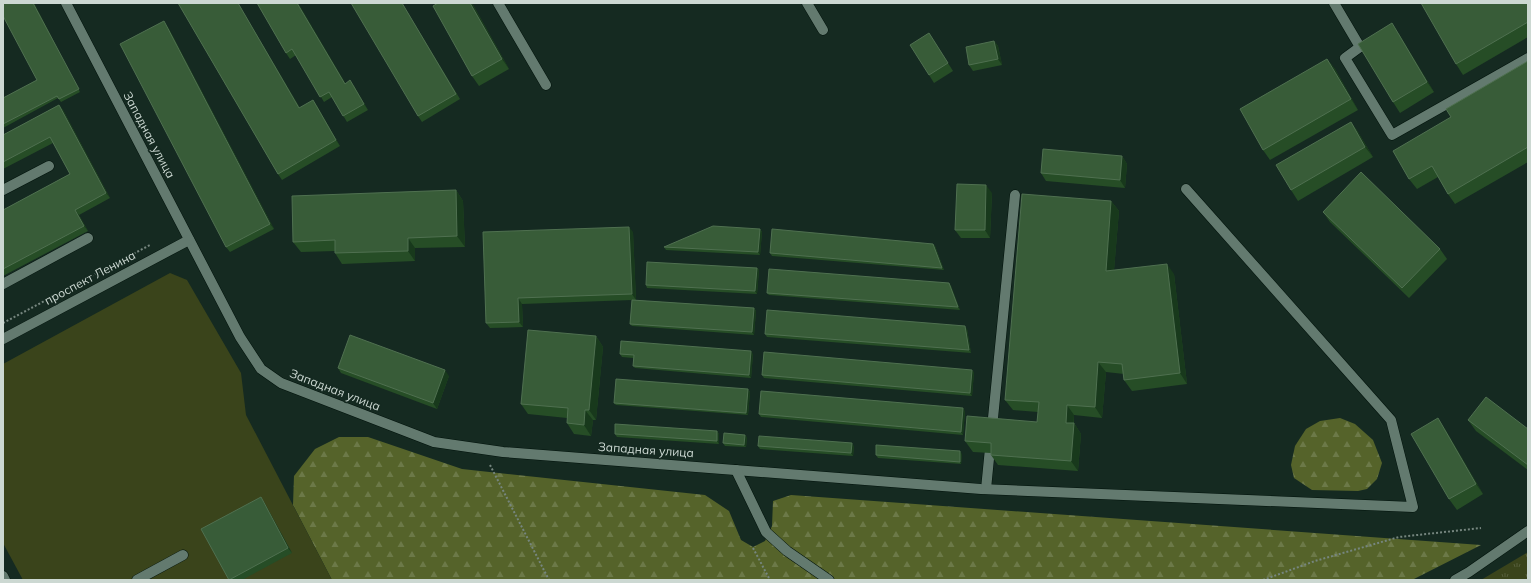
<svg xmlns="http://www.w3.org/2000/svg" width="1531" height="583" font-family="Mulish,sans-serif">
	<defs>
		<pattern id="grass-tufts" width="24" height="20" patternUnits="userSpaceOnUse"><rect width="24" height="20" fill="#3a441b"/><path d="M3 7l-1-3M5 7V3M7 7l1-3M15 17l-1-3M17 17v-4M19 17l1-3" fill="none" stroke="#555e3b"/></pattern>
		<pattern id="forest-firs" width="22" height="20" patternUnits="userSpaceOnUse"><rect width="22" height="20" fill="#55632a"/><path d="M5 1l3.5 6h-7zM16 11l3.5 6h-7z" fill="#6c7948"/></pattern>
	</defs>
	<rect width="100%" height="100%" fill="#152a21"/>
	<path fill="url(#grass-tufts)" d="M1528,552V580H1481Z"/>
	<g fill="url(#forest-firs)">
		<path d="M1340,418L1355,424L1373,440L1382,463L1377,479L1367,489L1358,491L1312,490L1294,478L1291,465L1295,446L1306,429L1320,421Z"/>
		<path d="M339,437H368L462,469L705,495L729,511L741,540L753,547L765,541L772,526L773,501L791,495L1481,545L1412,580H332L293,505L294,476L315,449Z"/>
	</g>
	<path fill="#3a441b" d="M170,273L187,280L241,373L246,415L332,580H23L3,543V364Z"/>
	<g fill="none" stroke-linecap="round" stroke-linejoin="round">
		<g stroke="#01120b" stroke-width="11">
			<g id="minor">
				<path d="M66,3L240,337L261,369L281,383L434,442L503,452L981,489L1413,507L1391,420L1186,189"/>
				<path d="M498,3L546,85"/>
				<path d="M807,3L823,30"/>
				<path d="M1334,3L1360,47L1345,58L1392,135L1528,58"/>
				<path d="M3,190L49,166"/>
				<path d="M3,284L88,238"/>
				<path d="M3,339L189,240"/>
				<path d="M736,470L766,532L787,551L829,580"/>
				<path d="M986,489L1015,195"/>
				<path d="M3,576L5,580"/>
				<path d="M137,580L183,555"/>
				<path d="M1455,580L1469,572L1528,531"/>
			</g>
		</g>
		<g stroke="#76867f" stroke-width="2" stroke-dasharray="2 2" stroke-linecap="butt">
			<path d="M3,323L150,245"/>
			<path d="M490,465L549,580"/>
			<path d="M753,548L770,580"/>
			<path d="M1263,580L1315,561L1399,537L1481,528"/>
		</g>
		<use href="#minor" stroke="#637a6f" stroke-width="10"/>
	</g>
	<g fill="#264d26">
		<path d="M34,3L80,92L61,102L58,98L3,128V98L37,80Z"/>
		<path d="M178,3H238L300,108L317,106L340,146L282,180L278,174Z"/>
		<path d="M257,3H298L345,83L354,86L368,110L347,122L332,97L324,102L296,55L290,59L286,53Z"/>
		<path d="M402,3L460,99L422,122L418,116Z"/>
		<path d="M472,3L509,69L479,86L472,76Z"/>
		<path d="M1528,3V37L1463,75L1456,64Z"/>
		<path d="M168,27L274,229L230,252L226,247Z"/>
		<path d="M929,33L953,71L934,83L929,75Z"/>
		<path d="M1399,34L1434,92L1400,113L1393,102Z"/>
		<path d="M994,41L998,46L1002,65L973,71L969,65Z"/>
		<path d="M1327,59L1335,69L1358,110L1270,160L1263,150Z"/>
		<path d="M1528,61V162L1455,204L1448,194L1438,177L1417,189L1409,179L1451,117Z"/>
		<path d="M59,105L63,110L110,198L79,215L88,231L3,276V210L70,174L53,143L3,169V135Z"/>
		<path d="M1351,122L1358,132L1373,157L1298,201L1291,190Z"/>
		<path d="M1122,156L1127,164L1125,188L1046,181L1041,173Z"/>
		<path d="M456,190L463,201L465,247L415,248V261L342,264L335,253V251L301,252L293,242Z"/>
		<path d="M992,193L990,238H961L955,230Z"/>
		<path d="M1111,201L1119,211L1114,270L1174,274L1187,384L1132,391L1124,380V374L1106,372L1102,418L1074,415V423L1081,434L1078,471L998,465L991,455V453L973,452L965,441L1037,422L1038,412L1013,410L1005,400Z"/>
		<path d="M1323,212L1440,249L1447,259L1409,298L1330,222Z"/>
		<path d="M760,229L762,232L760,255L666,250L664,247Z"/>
		<path d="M483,232H633L636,300H632L754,308L756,311L754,335L632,326L630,324L632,300L522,304L523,327L490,328L486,323Z"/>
		<path d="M933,244L935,246L944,270L772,256L770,253Z"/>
		<path d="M757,268L759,270L757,294L647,288L646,285Z"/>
		<path d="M949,283L951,286L960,310L769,295L767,293Z"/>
		<path d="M967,329L971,353L767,337L765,334Z"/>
		<path d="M596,336L603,347L596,420H593L591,436L574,434L567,423V418L528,414L521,404Z"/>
		<path d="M620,354H753L751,378L635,368L633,366V358L622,357Z"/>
		<path d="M338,368L449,376L437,409L341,373Z"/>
		<path d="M974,372L972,396L764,378L762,375Z"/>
		<path d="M748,389L750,392L748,415L616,405L614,403Z"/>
		<path d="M965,411L963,435L761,417L759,414Z"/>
		<path d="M1468,420L1528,429V470L1476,431Z"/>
		<path d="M1445,429L1483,494L1457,510L1449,499Z"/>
		<path d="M717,431L719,434V444L617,437L615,434Z"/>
		<path d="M747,437L746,447L725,446L723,443Z"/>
		<path d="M758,446H854L853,456L760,449Z"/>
		<path d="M962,454L961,464L878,458L876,455Z"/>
		<path d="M264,502L292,553L242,580H229Z"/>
	</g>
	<g fill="#18391c">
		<path d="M33,3H34L80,92L79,89Z"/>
		<path d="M238,3L303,114L299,108Z"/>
		<path d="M297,3H298L349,89L345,84Z"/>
		<path d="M470,3H472L509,69L502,59Z"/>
		<path d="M164,21L168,27L274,229L270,224Z"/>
		<path d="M1392,23L1399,34L1434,92L1427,82Z"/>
		<path d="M994,41L998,46L1002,65L998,59Z"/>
		<path d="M1327,59L1335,69L1358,110L1351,99Z"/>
		<path d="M350,80L354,86L368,110L364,104Z"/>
		<path d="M313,100L317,106L340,146L336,140Z"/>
		<path d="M59,105L63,110L110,198L106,193Z"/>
		<path d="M1351,122L1358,132L1373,157L1365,147Z"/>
		<path d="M1122,156L1127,164L1125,188L1120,180Z"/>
		<path d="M986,185L992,193L990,238L985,230Z"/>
		<path d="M456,190L463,201L465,247L457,236Z"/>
		<path d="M1111,201L1119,211L1113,282L1106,271Z"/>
		<path d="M75,210L79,215L88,231L84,226Z"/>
		<path d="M629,227L633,232L636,300L632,294Z"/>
		<path d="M760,229L762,232L760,255L758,252Z"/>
		<path d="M408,238L415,248V261L408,251Z"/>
		<path d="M933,244L935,246L944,270L942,268Z"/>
		<path d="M1167,264L1174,274L1187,384L1180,373Z"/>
		<path d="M757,268L759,270L757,294L755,291Z"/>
		<path d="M949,283L951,286L960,310L958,307Z"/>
		<path d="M518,298L522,304L523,327L519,322Z"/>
		<path d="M754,308L756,311L754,335L752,332Z"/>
		<path d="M965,326L967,329L971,353L969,350Z"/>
		<path d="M596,336L603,347L596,420L589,410Z"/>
		<path d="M751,351L753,354L751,378L749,375Z"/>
		<path d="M1098,362L1106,372L1102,418L1095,407Z"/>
		<path d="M445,370L449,376L437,409L433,403Z"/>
		<path d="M972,370L974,372L972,396L970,393Z"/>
		<path d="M748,389L750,392L748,415L746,413Z"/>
		<path d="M1067,405L1074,415L1073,433L1066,423Z"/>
		<path d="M963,408L965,411L963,435L961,432Z"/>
		<path d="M585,410L593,420L591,436L584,425Z"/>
		<path d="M1438,418L1445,429L1483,494L1476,484Z"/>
		<path d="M1074,423L1081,434L1078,471L1071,461Z"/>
		<path d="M717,431L719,434V444L717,441Z"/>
		<path d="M745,435L747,437L746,447L744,445Z"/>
		<path d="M852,443L854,446L853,456L851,453Z"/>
		<path d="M960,451L962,454L961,464L960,462Z"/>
		<path d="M261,497L264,502L292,553L288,548Z"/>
	</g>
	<g fill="#385c38" stroke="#4f7050">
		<path d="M3,3H33L79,89L59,99L57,96L3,124V98L37,80L3,16Z"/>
		<path d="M178,3H238L299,108L313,100L336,140L278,174Z"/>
		<path d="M257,3H297L345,84L350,80L364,104L343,116L329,92L320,97L292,49L286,53Z"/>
		<path d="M351,3H402L456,94L418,116Z"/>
		<path d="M438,3H470L502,59L472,76L433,6Z"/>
		<path d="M1421,3H1528V22L1456,64Z"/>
		<path d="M164,21L270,224L226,247L120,44Z"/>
		<path d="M1392,23L1427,82L1393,102L1358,44Z"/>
		<path d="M929,33L948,63L929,75L910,45Z"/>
		<path d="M994,41L998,59L969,65L966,47Z"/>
		<path d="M1327,59L1351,99L1263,150L1240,109Z"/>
		<path d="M1528,61V147L1448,194L1432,166L1409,179L1393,151L1451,117L1446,109Z"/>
		<path d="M59,105L106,193L75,210L84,226L3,269V210L70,174L50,137L3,162V135Z"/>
		<path d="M1351,122L1365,147L1291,190L1276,165Z"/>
		<path d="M1043,149L1122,156L1120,180L1041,173Z"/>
		<path d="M1361,172L1440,249L1402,288L1323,212Z"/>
		<path d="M957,184L986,185L985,230H955Z"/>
		<path d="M456,190L457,236L408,238V251L335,253V240L293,242L292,196Z"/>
		<path d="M1022,194L1111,201L1106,271L1167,264L1180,373L1124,380L1122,364L1098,362L1095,407L1067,405L1066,423H1074L1071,461L991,455V443L965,441L967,416L1037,422L1039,402L1005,400Z"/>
		<path d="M713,226L760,229L758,252L664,247Z"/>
		<path d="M629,227L632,294L518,298L519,322L486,323L483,232Z"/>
		<path d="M772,229L933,244L942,268L770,253Z"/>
		<path d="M647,262L757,268L755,291L646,285Z"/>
		<path d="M769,269L949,283L958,307L767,293Z"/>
		<path d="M632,300L754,308L752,332L630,324Z"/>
		<path d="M767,310L965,326L969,350L765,334Z"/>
		<path d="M528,330L596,336L589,410H585L584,425L567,423L568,408L521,404Z"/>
		<path d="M350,335L445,370L433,403L338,368Z"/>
		<path d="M621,341L751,351L749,375L633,366L634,355L620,354Z"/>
		<path d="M764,352L972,370L970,393L762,375Z"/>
		<path d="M616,379L748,389L746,413L614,403Z"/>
		<path d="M761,391L963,408L961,432L759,414Z"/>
		<path d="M1486,397L1528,429V465L1468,420Z"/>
		<path d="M1438,418L1476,484L1449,499L1411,434Z"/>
		<path d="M615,424L717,431V441L615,434Z"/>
		<path d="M724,433L745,435L744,445L723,443Z"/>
		<path d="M759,436L852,443L851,453L758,446Z"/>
		<path d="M876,445L960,451V462L876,455Z"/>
		<path d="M261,497L288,548L229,580L201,529Z"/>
	</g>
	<g text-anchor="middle" stroke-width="3.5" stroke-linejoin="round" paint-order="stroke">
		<g font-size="12" fill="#ccd8d2" stroke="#152a21">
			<text transform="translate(149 135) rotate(62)" y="4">Западная улица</text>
			<text transform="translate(90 278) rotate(-28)" y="4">проспект Ленина</text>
			<text transform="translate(335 390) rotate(21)" y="4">Западная улица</text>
			<text transform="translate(646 450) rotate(4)" y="4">Западная улица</text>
		</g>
	</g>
	<rect width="1531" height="583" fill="none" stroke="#ccd8d2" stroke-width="8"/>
</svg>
